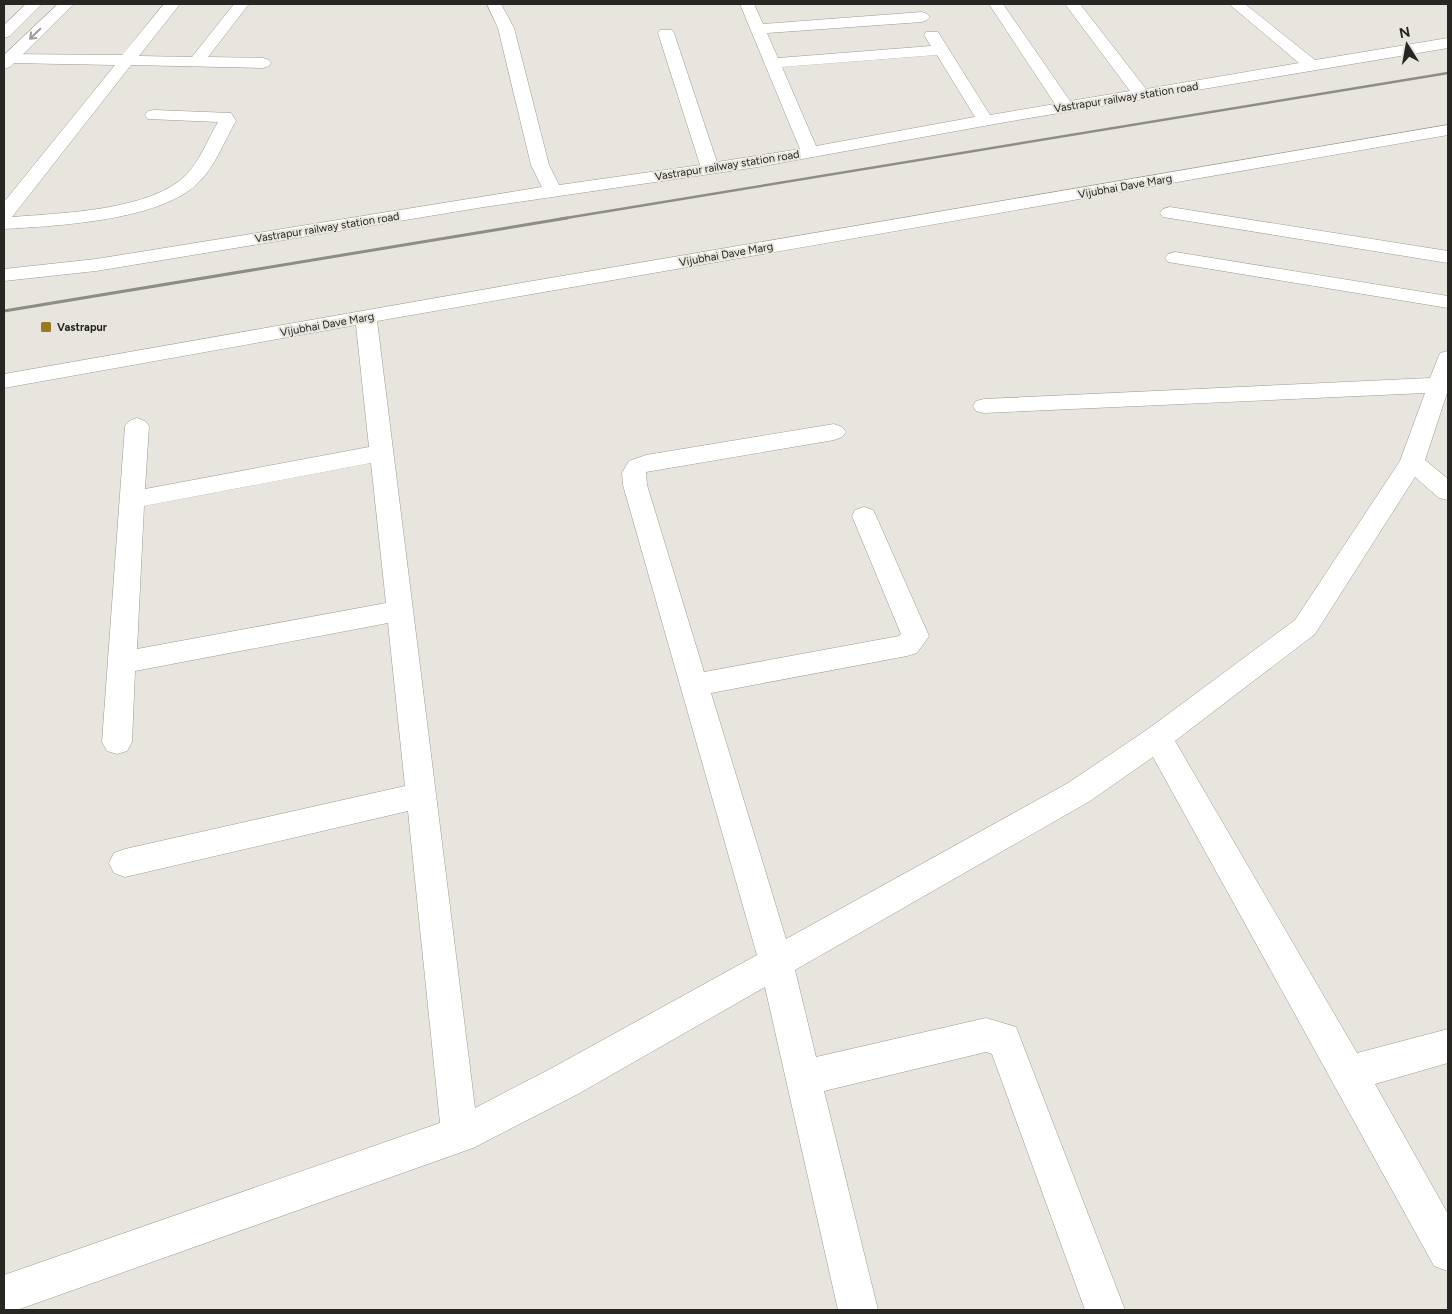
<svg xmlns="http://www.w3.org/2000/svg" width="1452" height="1314" font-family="Figtree,sans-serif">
	<rect width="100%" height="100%" fill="#e8e5de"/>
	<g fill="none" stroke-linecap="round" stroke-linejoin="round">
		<g stroke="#9c9a93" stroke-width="1">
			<g id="minor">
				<path d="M164,4H180L139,56L192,57L234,4H249L208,57L263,58L269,60L271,63L269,66L263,68L131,65L12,217C60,213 152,211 187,174C200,160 208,139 218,122L148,119L145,115L148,111L154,110L231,113L236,121C224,141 215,167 198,183C160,221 55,226 4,229V202L115,65L9,63L4,62V54L122,55Z"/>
				<path d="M487,4H501L514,28L549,165L559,185L700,165L658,33L660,30H672L674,33L717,162L800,149L740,4H754L763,24L922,12L927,14L930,17L927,20L922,22L767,33L778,58L931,46L924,35L926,32H938L990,115L1055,104L989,4H1003L1070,101L1130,91L1065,4H1080L1146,89L1299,63L1229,4H1245L1315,60L1448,38V48L1006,122L758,167L484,207L96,271L4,281V269L96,259L542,187L531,165L498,28ZM937,55L975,117L816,146L782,67Z"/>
				<path d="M1448,125V135L377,321L475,1108L552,1068L757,955L623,485L622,473L629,461L646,455L834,424L842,427L846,432L842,437L834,440L646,472L647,485L704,672L899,636L901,634L852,516L855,510L864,507L873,510L876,516L929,636L917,653L907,656L711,693L786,939L1068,783L1148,729L1295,620L1400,461L1425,393L984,413L976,411L973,406L976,401L984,399L1430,378L1440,353L1448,351V390L1425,460L1448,479V500L1439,498L1415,477L1315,634L1175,741L1357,1053L1448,1029V1063L1375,1084L1448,1214V1271L1434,1266L1153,757L1090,801L795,970L816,1057L986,1018L1016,1027L1125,1310H1085L992,1054L986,1052L824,1091L878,1310H838L765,987L578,1094L473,1148L17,1310H4V1275L440,1123L408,811L125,877L114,873L109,863L114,853L125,849L405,786L388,623L135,671L132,742L127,751L117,754L107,751L102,742L125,426L129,421L137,418L145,421L149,426L145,489L369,447L356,325L4,388V374L521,283ZM371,463L386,603L137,649L144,506Z"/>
				<path d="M1170,207L1448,251V263L1163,217L1160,213L1163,209Z"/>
				<path d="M1175,252L1448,296V308L1168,262L1165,258L1168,254Z"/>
			</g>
		</g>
		<g stroke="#9c9a93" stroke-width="1">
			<g id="major">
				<path d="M26,4H42L10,36L4,38V25Z"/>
				<path d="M58,4H74L10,67L4,69V55Z"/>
			</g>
		</g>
		<use href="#minor" fill="#fff" fill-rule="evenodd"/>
		<use href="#major" fill="#fff" fill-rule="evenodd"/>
		<path stroke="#8e8c87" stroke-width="2.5" d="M560,219L1448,73"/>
		<path stroke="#8e8c87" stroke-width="3" d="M4,311L567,218"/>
	</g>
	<defs><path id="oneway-shaft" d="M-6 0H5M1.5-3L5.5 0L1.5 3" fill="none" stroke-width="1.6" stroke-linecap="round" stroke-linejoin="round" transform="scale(1.25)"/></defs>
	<use stroke="#9e9d9c" href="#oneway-shaft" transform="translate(35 34) rotate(136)"/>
	<rect fill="#997a23" stroke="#e8e5de" stroke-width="2" x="40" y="321" width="12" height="12" rx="2.5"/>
	<g text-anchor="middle" stroke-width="4" stroke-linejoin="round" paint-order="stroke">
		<g font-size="11" fill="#272623" stroke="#e8e5de">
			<text transform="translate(1126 97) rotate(-9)" y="4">Vastrapur railway station road</text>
			<text transform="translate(727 165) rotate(-9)" y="4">Vastrapur railway station road</text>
			<text transform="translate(1125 186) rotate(-10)" y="4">Vijubhai Dave Marg</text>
			<text transform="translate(327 227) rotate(-9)" y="4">Vastrapur railway station road</text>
			<text transform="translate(726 254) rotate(-10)" y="4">Vijubhai Dave Marg</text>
			<text transform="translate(327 324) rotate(-10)" y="4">Vijubhai Dave Marg</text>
		</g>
		<g font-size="11" font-weight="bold" fill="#272623" stroke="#e8e5de" text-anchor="start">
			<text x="57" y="331">Vastrapur</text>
		</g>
	</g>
	<rect width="1452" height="1314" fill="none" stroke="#272623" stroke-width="10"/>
	<g transform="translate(1407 45) rotate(349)" stroke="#e8e5de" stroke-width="4" paint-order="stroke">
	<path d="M0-4L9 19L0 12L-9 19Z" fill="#272623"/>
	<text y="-8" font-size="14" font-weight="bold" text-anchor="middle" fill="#272623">N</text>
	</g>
</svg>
